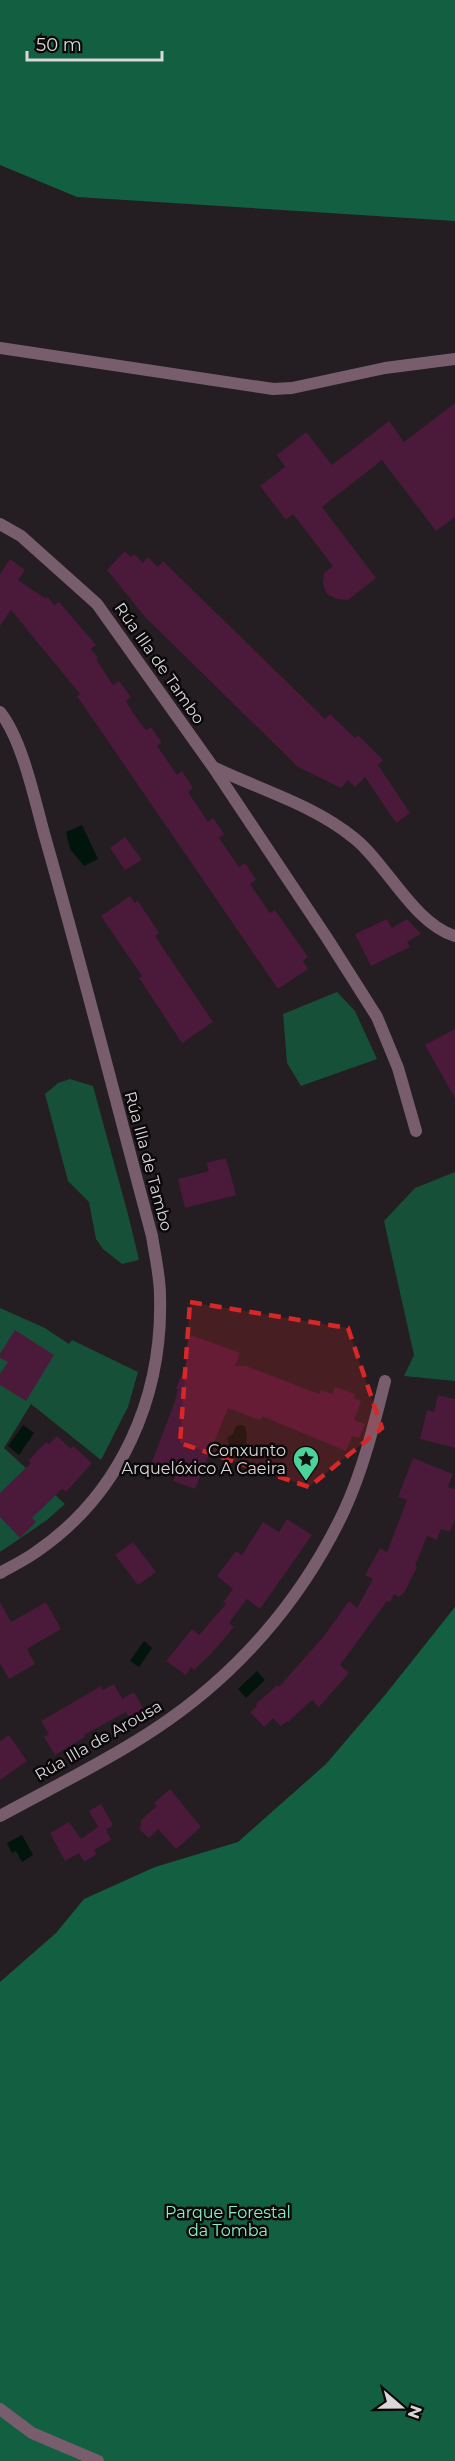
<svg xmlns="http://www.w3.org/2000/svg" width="455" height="2461" font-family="Montserrat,sans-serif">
	<rect width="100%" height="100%" fill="#241d21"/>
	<g fill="#165038">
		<path d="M337,992L355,1011L377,1059L301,1086L287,1063L283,1014Z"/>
		<path d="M70,1079L93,1086L129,1218L139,1260L122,1264L103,1249L96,1239L89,1202L68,1181L45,1094L58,1083Z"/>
		<path d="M455,1172V1381L404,1376L414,1355L384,1221L415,1188Z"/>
		<path d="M0,1308L45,1328L69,1344L72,1340L138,1372L128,1407L101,1460L31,1404L4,1448L65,1504L47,1520L0,1552Z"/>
	</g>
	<g fill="#135f42">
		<path d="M0,0H455V221L77,197L0,165Z"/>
		<path d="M455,1607V2461H0V1982L56,1933L84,1899L155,1867L238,1842L326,1764L385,1695Z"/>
	</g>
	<g fill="#02150c">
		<path d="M82,825L98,859L84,866L70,849L66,832Z"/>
		<path d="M23,1425L34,1433L19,1455L8,1446Z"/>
		<path d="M240,1425L245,1426C249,1439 247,1455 231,1457L225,1450L229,1443L227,1438L233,1434L236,1426Z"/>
		<path d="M144,1641L152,1648L139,1667L130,1661Z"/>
		<path d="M257,1671L265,1680L246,1698L238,1689Z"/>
		<path d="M22,1835L33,1855L22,1862L16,1851L12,1853L7,1843Z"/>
	</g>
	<g fill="#4b193a">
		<path d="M455,403V517L436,531L382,460L322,507L376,578L348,600L337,599L327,594L323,584L324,573L333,566L293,514L286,520L260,486L285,467L277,455L306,432L332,465L389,421L404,442Z"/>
		<path d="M125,551L131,557L134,554L143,563L148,557L158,567L163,561L325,719L330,714L355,738L358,735L383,760L378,765L410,813L396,823L365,777L355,787L348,780L341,788L298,767L146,618L107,570Z"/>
		<path d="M10,559L25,570L18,580L46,599L48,597L54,605L59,602L96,645L91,649L98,658L96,659L113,685L119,681L131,697L126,701L133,713L146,730L151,727L162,743L157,746L177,775L182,771L193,788L188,792L208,822L213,818L224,834L219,838L239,867L245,863L256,880L250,884L270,913L275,910L308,957L303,961L308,969L278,989L77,696L80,694L11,610L0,626V574Z"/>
		<path d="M125,837L142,860L125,870L110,848Z"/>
		<path d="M130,896L135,903L138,901L159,933L155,936L213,1022L182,1043L139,978L142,976L101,916Z"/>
		<path d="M387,919L392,928L407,919L421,934L407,942L410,947L371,966L355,934Z"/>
		<path d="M455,1029V1098L425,1045Z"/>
		<path d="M226,1158L236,1195L185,1208L178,1179L209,1171L206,1163Z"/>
		<path d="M15,1330L54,1355L26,1401L0,1385V1374L8,1362L0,1358V1354Z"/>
		<path d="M191,1335L240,1353L235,1366H246L319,1394L321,1390L332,1394L335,1387L355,1394L354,1398L361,1401L354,1420L365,1424L359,1438L352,1436L346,1451L262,1416L260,1420L228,1408L195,1489L173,1481L176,1474L151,1464L174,1404L178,1389H176L189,1356L184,1354Z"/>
		<path d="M438,1395L455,1399V1448L420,1439L427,1410L434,1412Z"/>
		<path d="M57,1436L71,1449L73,1446L92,1463L66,1492L62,1489L32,1518L36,1522L20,1538L0,1517V1493L31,1463L28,1461L46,1442L49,1444Z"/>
		<path d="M413,1458L453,1474L448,1487L455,1489V1519L450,1532L441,1529L437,1540L427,1536L415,1566L417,1567L404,1593L399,1597L394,1594L390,1602L387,1601L340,1665L349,1673L319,1707L312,1700L288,1722L287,1721L281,1726L273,1718L264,1727L250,1712L257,1706L256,1704L277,1685L279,1687L324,1636L349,1601L357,1608L373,1579L365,1575L380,1548L387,1552L407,1500L398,1497Z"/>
		<path d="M287,1519L312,1535L260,1609L247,1599L229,1623L234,1627L211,1654L194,1670L191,1667L186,1675L166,1661L192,1629L199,1635L226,1604L223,1602L233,1589L217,1576L236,1551L242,1555L263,1522L279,1532Z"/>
		<path d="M133,1542L156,1572L138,1585L115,1555Z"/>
		<path d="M0,1602L11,1622L46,1602L61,1629L27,1649L35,1664L9,1679L0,1663Z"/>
		<path d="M114,1684L122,1699L134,1692L144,1710L129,1718L126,1712L84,1735L85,1737L55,1755L44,1737L49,1734L41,1721L101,1686L103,1690Z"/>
		<path d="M9,1735L27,1761L0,1780V1741Z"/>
		<path d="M170,1789L201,1827L176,1849L158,1829L149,1838L140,1830L141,1820L157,1806L154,1803Z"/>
		<path d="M101,1804L113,1825L106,1830L111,1840L94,1850L97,1854L84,1862L79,1853L65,1861L50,1833L69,1822L81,1839L98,1827L89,1811Z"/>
	</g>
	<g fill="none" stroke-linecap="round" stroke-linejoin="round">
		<g stroke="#785e6d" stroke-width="12">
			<path d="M0,348L273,389L292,388L385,368L455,359"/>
			<path d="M0,524L21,536L97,604L213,767L327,938L377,1017L398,1068L416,1131"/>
			<path d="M0,712C24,742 36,807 47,844C84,974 117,1106 152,1236C155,1256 160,1276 160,1296C163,1397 121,1494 36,1552C25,1560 12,1566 0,1573"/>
			<path d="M215,768C261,790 314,805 354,838C386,863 414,924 455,936"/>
			<path d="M0,1816C51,1788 107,1761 155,1729C237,1675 302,1600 344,1511C363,1470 374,1425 385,1381"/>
			<path d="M0,2409L32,2433L98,2461"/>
		</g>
	</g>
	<path fill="#d62828" fill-opacity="0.2" stroke="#d62828" stroke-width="4.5" stroke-dasharray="12 8" stroke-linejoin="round" d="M190,1302L348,1328L382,1428L309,1487L180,1443Z"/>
	<defs>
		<g id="sight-pin" transform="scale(1.35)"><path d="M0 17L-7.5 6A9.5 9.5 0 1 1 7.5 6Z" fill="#4cd39a" stroke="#0b080a"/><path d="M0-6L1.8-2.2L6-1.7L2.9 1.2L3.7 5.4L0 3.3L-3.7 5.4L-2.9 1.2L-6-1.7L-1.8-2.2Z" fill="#111"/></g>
	</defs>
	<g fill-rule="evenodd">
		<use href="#sight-pin" x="306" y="1459"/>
	</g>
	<g text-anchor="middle" stroke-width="5" stroke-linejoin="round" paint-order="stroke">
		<g font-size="16" fill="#dbd6d9" stroke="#0b080a">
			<text transform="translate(160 663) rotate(55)" y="6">Rúa Illa de Tambo</text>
			<text transform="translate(149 1161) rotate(75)" y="6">Rúa Illa de Tambo</text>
			<text transform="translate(98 1740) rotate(-30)" y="6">Rúa Illa de Arousa</text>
		</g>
		<g font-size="16" fill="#dbd6d9" stroke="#0b080a" text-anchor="end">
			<text x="286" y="1456">Conxunto<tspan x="286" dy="18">Arquelóxico A Caeira</tspan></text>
		</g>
		<g font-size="16" fill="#8bf0bf" stroke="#0b080a">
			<text x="228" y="2218">Parque Forestal<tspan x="228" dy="18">da Tomba</tspan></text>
		</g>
	</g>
	<g transform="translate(401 2407) rotate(110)" stroke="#0b080a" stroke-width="4.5" paint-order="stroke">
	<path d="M0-4.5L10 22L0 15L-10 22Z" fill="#dbd6d9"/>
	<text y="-9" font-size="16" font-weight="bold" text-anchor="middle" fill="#dbd6d9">N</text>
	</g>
	<path d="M27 51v9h135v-9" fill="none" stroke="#dbd6d9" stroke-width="3"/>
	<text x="36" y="51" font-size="18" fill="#dbd6d9" stroke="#0b080a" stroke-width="4.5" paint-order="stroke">50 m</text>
</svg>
